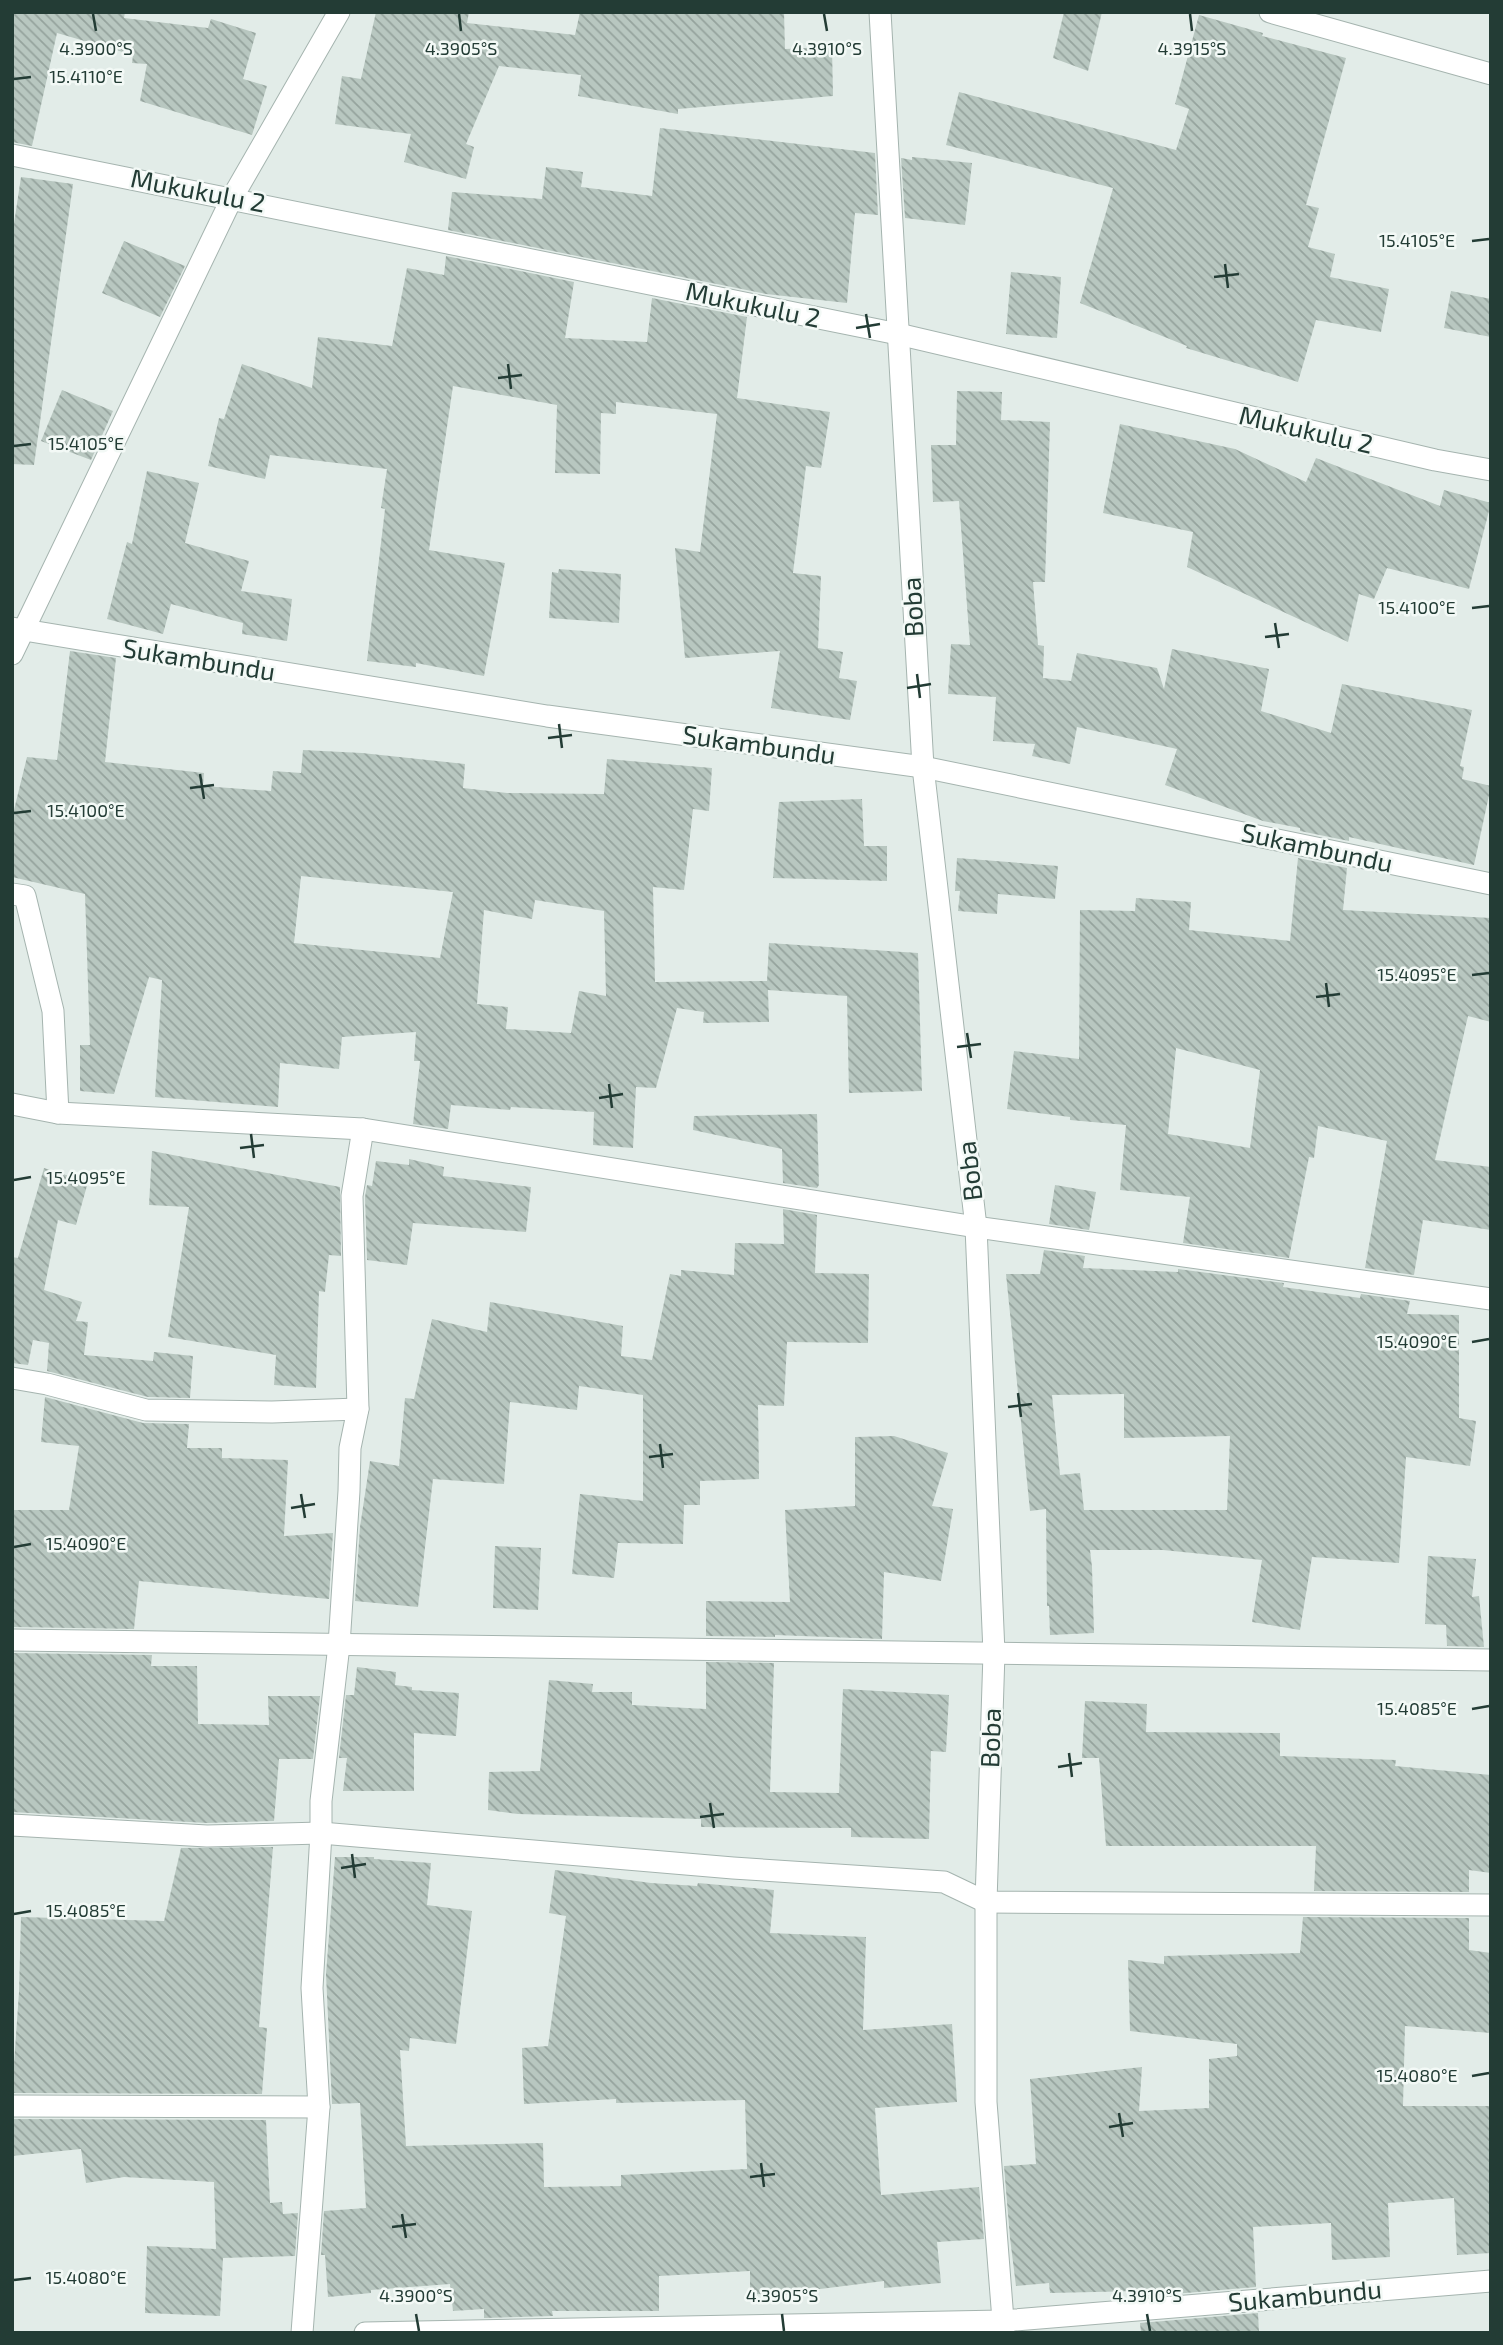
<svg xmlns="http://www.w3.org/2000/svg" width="1503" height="2345" font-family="'Exo 2',sans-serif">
	<defs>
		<pattern id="building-back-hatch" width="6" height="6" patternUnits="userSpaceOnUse" patternTransform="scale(1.75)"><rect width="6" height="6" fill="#b8c7c0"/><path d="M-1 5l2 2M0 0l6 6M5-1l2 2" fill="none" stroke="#95a39d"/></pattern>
	</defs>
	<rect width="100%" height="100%" fill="#e2ece8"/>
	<g fill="url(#building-back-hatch)" fill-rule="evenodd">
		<path d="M12,12H125L124,18L208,28L211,19L256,33L243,79L267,86L252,135L140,101L147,64L132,63L133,55L57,33L32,146L12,142Z"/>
		<path d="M376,12H469L467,23L575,35L580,12H784L785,49L832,47L833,96L678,109V114L578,96L581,75L499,66L466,144L474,147L466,179L404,162L411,134L335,124L342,76L361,79Z"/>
		<path d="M1064,12H1102L1088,71L1053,58Z"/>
		<path d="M1199,15L1263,33L1262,36L1346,58L1306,205L1319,208L1308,247L1335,254L1330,277L1389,289L1381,332L1316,320L1298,382L1186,348L1187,346L1080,303L1113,188L946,145L959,92L1176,150L1189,109L1175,104Z"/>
		<path d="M660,128L875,153L878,215L855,213L847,303L766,294L448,230L452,192L542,199L546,167L583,172L581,187L652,196Z"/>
		<path d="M912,157L972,163L965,225L905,218L901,158L912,160Z"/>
		<path d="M21,177L73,184L34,465L12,464V237Z"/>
		<path d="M124,241L185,266L160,317L102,293Z"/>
		<path d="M446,256L574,282L565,338L647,342L652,298L747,317L737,398L830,412L821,468L806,466L793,573L821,576L818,648L843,652L839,678L857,681L850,720L771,708L780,651L685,658L675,548L700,552L717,414L616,402V414L601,413L600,474L555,473L557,405L453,386L429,550L505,563L484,676L416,663V667L367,661L385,509L381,508L387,469L270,455L265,479L208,466L219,418L224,419L242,364L312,388L318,337L392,346L407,268L444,275Z"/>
		<path d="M1011,272L1061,277L1057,338L1006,334Z"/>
		<path d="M1451,291L1491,299V337L1444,328Z"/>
		<path d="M62,390L113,411L91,460L41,441Z"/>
		<path d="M957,391L1002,392L1001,420L1050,422L1045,582H1033L1038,645L1044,646L1043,678L1071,681L1077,653L1157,668L1164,689L1172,649L1269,669L1261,711L1331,733L1342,684L1472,710L1460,766L1464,767L1462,779L1491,786L1474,865L1349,837V841L1300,831V828L1263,821L1165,785L1177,749L1077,727L1070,764L1032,756L1035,744L993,741L996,697L948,694L951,644L970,645L959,501L933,502L931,445H956Z"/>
		<path d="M1120,424L1235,449L1306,482L1316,458L1440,506L1444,490L1491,503L1469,589L1387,568L1374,599L1359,594L1348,642L1187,567L1193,532L1103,513Z"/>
		<path d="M147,471L199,483L185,543L249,561L241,591L292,599L287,641L242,634L243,623L171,604L163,634L107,619L127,542L132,544Z"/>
		<path d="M559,569L621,574L619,623L549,618L552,572L558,573Z"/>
		<path d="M70,651L116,658L105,762L204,773L203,786L271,791L273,771L301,773L303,750L362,753L465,764L463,788L507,793L604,794L607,759L712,768L709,811L693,809L684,890L653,887L655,982L767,981L769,943L918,953L922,1091L849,1093L847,996L768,990L769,1022L703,1023L704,1012L677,1008L656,1088L636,1087L633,1148L593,1145L594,1112L511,1107L510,1110L451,1105L448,1129L413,1124L420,1061H414L416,1032L342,1037L339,1069L280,1063L278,1107L155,1097L162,980L149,977L114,1094L80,1091V1045H90L85,894L12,877V818L27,757L57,760ZM301,876L453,892L440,958L294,943ZM535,900L604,911L606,996L579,991L571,1033L506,1029L508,1007L477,1004L484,910L532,919Z"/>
		<path d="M862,799L864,846H887V881L773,878L779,802Z"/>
		<path d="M957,858L1058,866L1055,899L998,894L997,914L958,911L960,891H955Z"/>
		<path d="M1298,858L1347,868L1343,910L1491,918V1022L1468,1016L1435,1160L1491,1167V1230L1423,1220L1414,1275L1365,1268L1387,1141L1318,1126L1314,1158L1309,1157L1289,1258L1183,1243L1190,1197L1120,1190L1126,1125L1070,1120V1117L1007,1109L1014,1051L1079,1059L1080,910L1135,911L1136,898L1191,902L1189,930L1290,941ZM1176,1048L1260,1070L1250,1148L1168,1134Z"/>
		<path d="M817,1114L819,1185L817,1188L783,1183L782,1149L693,1130L694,1116Z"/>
		<path d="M152,1151L340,1187L341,1256L329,1255L325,1292L319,1291L316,1388L274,1385L276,1355L168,1337L189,1207L149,1205Z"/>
		<path d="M409,1159L444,1167L443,1176L531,1187L526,1232L413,1223L407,1265L367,1260L365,1197L367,1185L372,1186L376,1161L409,1165Z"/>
		<path d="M44,1168L88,1182L76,1225L58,1220L44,1290L82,1302L76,1321L88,1322L84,1355L153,1361L154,1352L193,1356L190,1398L148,1397L47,1371L49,1343L33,1340L28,1365L12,1363V1257L18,1258Z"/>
		<path d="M1055,1185L1096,1192L1089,1230L1049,1224Z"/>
		<path d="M783,1209L817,1215L815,1273L869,1274L868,1343L787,1342L784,1406L758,1405L759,1479L700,1481V1505H684L683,1544L618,1543L614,1578L572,1574L580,1494L643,1501V1395L579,1386L577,1410L510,1402L504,1484L433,1479L418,1607L355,1601L360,1527L370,1461L399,1466L405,1398L414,1399L432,1319L487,1332L490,1302L623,1326L621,1356L652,1360L670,1274L681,1276V1270L734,1275L735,1243L784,1244Z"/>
		<path d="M1044,1250L1085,1256L1083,1268L1178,1272V1269L1284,1283L1283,1287L1360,1298L1361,1294L1410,1301L1407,1314L1459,1315V1418L1476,1421L1470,1466L1406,1457L1399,1563L1312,1557L1300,1630L1252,1622L1262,1560L1163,1550H1090L1092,1567L1094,1633L1050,1635L1049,1606H1047L1046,1509L1030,1511L1006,1274H1040ZM1124,1394V1438L1230,1436L1227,1510H1084L1080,1473L1060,1475L1052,1395Z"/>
		<path d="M45,1397L143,1423L189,1424L187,1448H222V1458L288,1460L284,1536L333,1533L329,1599L139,1581L134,1629L12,1627V1510H69L79,1446L41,1442Z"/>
		<path d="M894,1436L948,1453L932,1506L953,1509L941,1581L884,1572L882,1639L775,1635V1637L706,1636V1601L790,1602L785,1510L855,1506V1437Z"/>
		<path d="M495,1546L541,1548L538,1610L493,1608Z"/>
		<path d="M1428,1556L1476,1559L1472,1597L1479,1596L1484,1647L1447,1646L1446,1625L1425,1624Z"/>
		<path d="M12,1653L152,1655L151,1666H197L198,1724L269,1725L268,1696H320L313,1759H279L274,1821L207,1823L12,1812Z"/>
		<path d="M706,1662L774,1663L770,1792L839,1793L843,1689L949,1695L946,1752L931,1751L929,1839L851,1837V1828L701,1827V1819L518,1814L488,1810L489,1772L540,1771L549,1680L593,1684L592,1692H632V1705L706,1709Z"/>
		<path d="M357,1667L396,1672L395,1685L412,1687V1690L459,1693L456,1736L414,1733V1791H343L347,1758H339L346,1695H354Z"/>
		<path d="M1085,1701L1147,1704L1146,1732L1280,1733V1756L1396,1760L1395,1766L1491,1775V1873L1469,1870V1892L1314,1891L1316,1846H1106L1099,1758H1082Z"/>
		<path d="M273,1847L259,2027L267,2028L262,2094L12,2093L19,1992L21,1917L164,1921L181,1848Z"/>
		<path d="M335,1857H374V1859L431,1863L427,1905L472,1911L456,2044L410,2038L409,2051L400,2050L406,2146L543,2143L544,2187L621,2186V2175L747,2169L745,2100L616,2103V2099L524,2104L522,2048L548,2046L566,1916L549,1913L555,1870L651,1883L697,1886L698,1883L774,1890L770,1933L866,1937L863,2030L952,2024L957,2102L875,2108L881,2195L979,2187L984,2239L937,2242L941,2283L884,2288V2281L796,2292V2295L750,2294V2271L659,2276V2311H552L553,2316L484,2318V2309L453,2311L450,2284L371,2290V2293L328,2297L325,2255H321L324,2211L366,2208L360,2103L332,2104L326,1974Z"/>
		<path d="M1303,1917L1469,1918V1950L1491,1953V2033L1405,2026L1403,2106H1491V2253L1457,2255L1454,2198L1388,2203L1390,2257L1332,2260L1331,2223L1253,2227L1256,2287L1139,2297V2291L1050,2293L1049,2283L1016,2286L1010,2238L1004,2166L1036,2164L1030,2079L1142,2067L1139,2111L1209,2108V2059L1237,2056V2044L1130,2031L1128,1960L1164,1964V1956L1300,1953Z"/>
		<path d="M12,2119L266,2120L270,2203L282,2202L283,2214L298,2213L295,2256L223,2258L220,2316L145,2313L147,2246L216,2249L214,2182L124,2177L86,2183L81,2149L12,2156Z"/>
		<path d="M1258,2313L1259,2333H1141L1140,2323Z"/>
	</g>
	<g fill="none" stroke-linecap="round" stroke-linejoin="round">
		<g stroke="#a5b4af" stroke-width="23">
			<g id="minor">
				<path d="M880,12L923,767L976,1227L994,1653L986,1902V2102L1004,2333"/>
				<path d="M1270,12L1491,74"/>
				<path d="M12,155L898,334L1435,460L1491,470"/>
				<path d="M12,628L547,716L923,767L1491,884"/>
				<path d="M12,654L232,198L339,12"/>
				<path d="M12,894L25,896L53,1011L58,1113"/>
				<path d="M12,1104L58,1113L363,1129L976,1227L1491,1299"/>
				<path d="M12,1378L47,1384L146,1410L272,1412L358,1409"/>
				<path d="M12,1640L1491,1660"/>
				<path d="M12,1825L207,1836L321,1833L733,1868L944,1882L986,1902L1491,1905"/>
				<path d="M12,2106L319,2107"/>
				<path d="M302,2333L319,2107L312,1988L321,1833V1801L339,1645L349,1491L350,1448L358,1409L352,1196L363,1129"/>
				<path d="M365,2333L1002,2321L1491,2281"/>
			</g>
		</g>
		<use href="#minor" stroke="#fff" stroke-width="21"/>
	</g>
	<path fill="none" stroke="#233c35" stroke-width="2.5" d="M93,14L96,31M459,14L461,31M824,14L827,31M1190,14L1192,31M14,79L31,77M1472,241L1489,239M1225,264L1228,288M1214,277L1239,274M866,314L870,338M856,328L880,324M508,364L511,389M498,378L522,375M14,446L31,444M1472,608L1489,606M1275,623L1279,648M1265,637L1289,634M917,674L920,698M907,688L931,684M559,724L562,748M548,738L572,735M200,774L204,799M190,788L214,785M14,813L31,811M1472,975L1489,973M1326,983L1329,1007M1316,997L1340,994M967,1033L971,1058M957,1047L981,1044M609,1084L612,1108M599,1098L623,1094M251,1134L254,1158M240,1148L264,1145M14,1180L31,1177M1472,1342L1489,1339M1018,1393L1021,1417M1008,1407L1032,1404M660,1444L663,1468M649,1457L673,1454M301,1494L305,1518M291,1508L315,1504M14,1547L31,1544M1472,1709L1489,1706M1069,1753L1072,1777M1058,1767L1082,1763M710,1803L714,1828M700,1817L724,1814M352,1854L355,1878M341,1868L366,1864M14,1914L31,1911M1472,2076L1489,2073M1119,2113L1123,2137M1109,2127L1133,2123M761,2163L764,2187M750,2177L775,2174M402,2214L406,2238M392,2227L416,2224M14,2280L31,2278M416,2314L419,2331M782,2314L784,2331M1147,2314L1150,2331"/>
	<g text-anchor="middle" stroke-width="5" stroke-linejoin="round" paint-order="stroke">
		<g font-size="26" fill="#233c35" stroke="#f3f9f6">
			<text transform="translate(198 191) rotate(11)" y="9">Mukukulu 2</text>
			<text transform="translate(753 305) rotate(12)" y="9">Mukukulu 2</text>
			<text transform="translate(1306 430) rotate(13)" y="9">Mukukulu 2</text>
			<text transform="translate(913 607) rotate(-93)" y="9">Boba</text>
			<text transform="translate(199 660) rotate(9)" y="9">Sukambundu</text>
			<text transform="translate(759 745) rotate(8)" y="9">Sukambundu</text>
			<text transform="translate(1317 848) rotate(12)" y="9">Sukambundu</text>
			<text transform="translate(970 1171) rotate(-97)" y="9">Boba</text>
			<text transform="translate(991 1738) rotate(-88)" y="9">Boba</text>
			<text transform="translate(1305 2296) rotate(-5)" y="9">Sukambundu</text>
		</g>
	</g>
	<g font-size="18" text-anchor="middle" fill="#233c35" stroke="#f3f9f6" stroke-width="5" stroke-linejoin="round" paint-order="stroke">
		<text x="96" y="55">4.3900°S</text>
		<text x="461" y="55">4.3905°S</text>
		<text x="827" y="55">4.3910°S</text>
		<text x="1192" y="55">4.3915°S</text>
		<text x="86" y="83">15.4110°E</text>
		<text x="1417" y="247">15.4105°E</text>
		<text x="86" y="450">15.4105°E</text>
		<text x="1417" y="614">15.4100°E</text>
		<text x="86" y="817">15.4100°E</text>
		<text x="1417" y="981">15.4095°E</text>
		<text x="86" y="1184">15.4095°E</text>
		<text x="1417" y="1348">15.4090°E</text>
		<text x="86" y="1550">15.4090°E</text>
		<text x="1417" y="1715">15.4085°E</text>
		<text x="86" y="1917">15.4085°E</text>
		<text x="1417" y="2082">15.4080°E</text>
		<text x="86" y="2284">15.4080°E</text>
		<text x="416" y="2302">4.3900°S</text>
		<text x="782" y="2302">4.3905°S</text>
		<text x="1147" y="2302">4.3910°S</text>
	</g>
	<rect width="1503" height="2345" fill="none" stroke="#233c35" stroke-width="28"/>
</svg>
